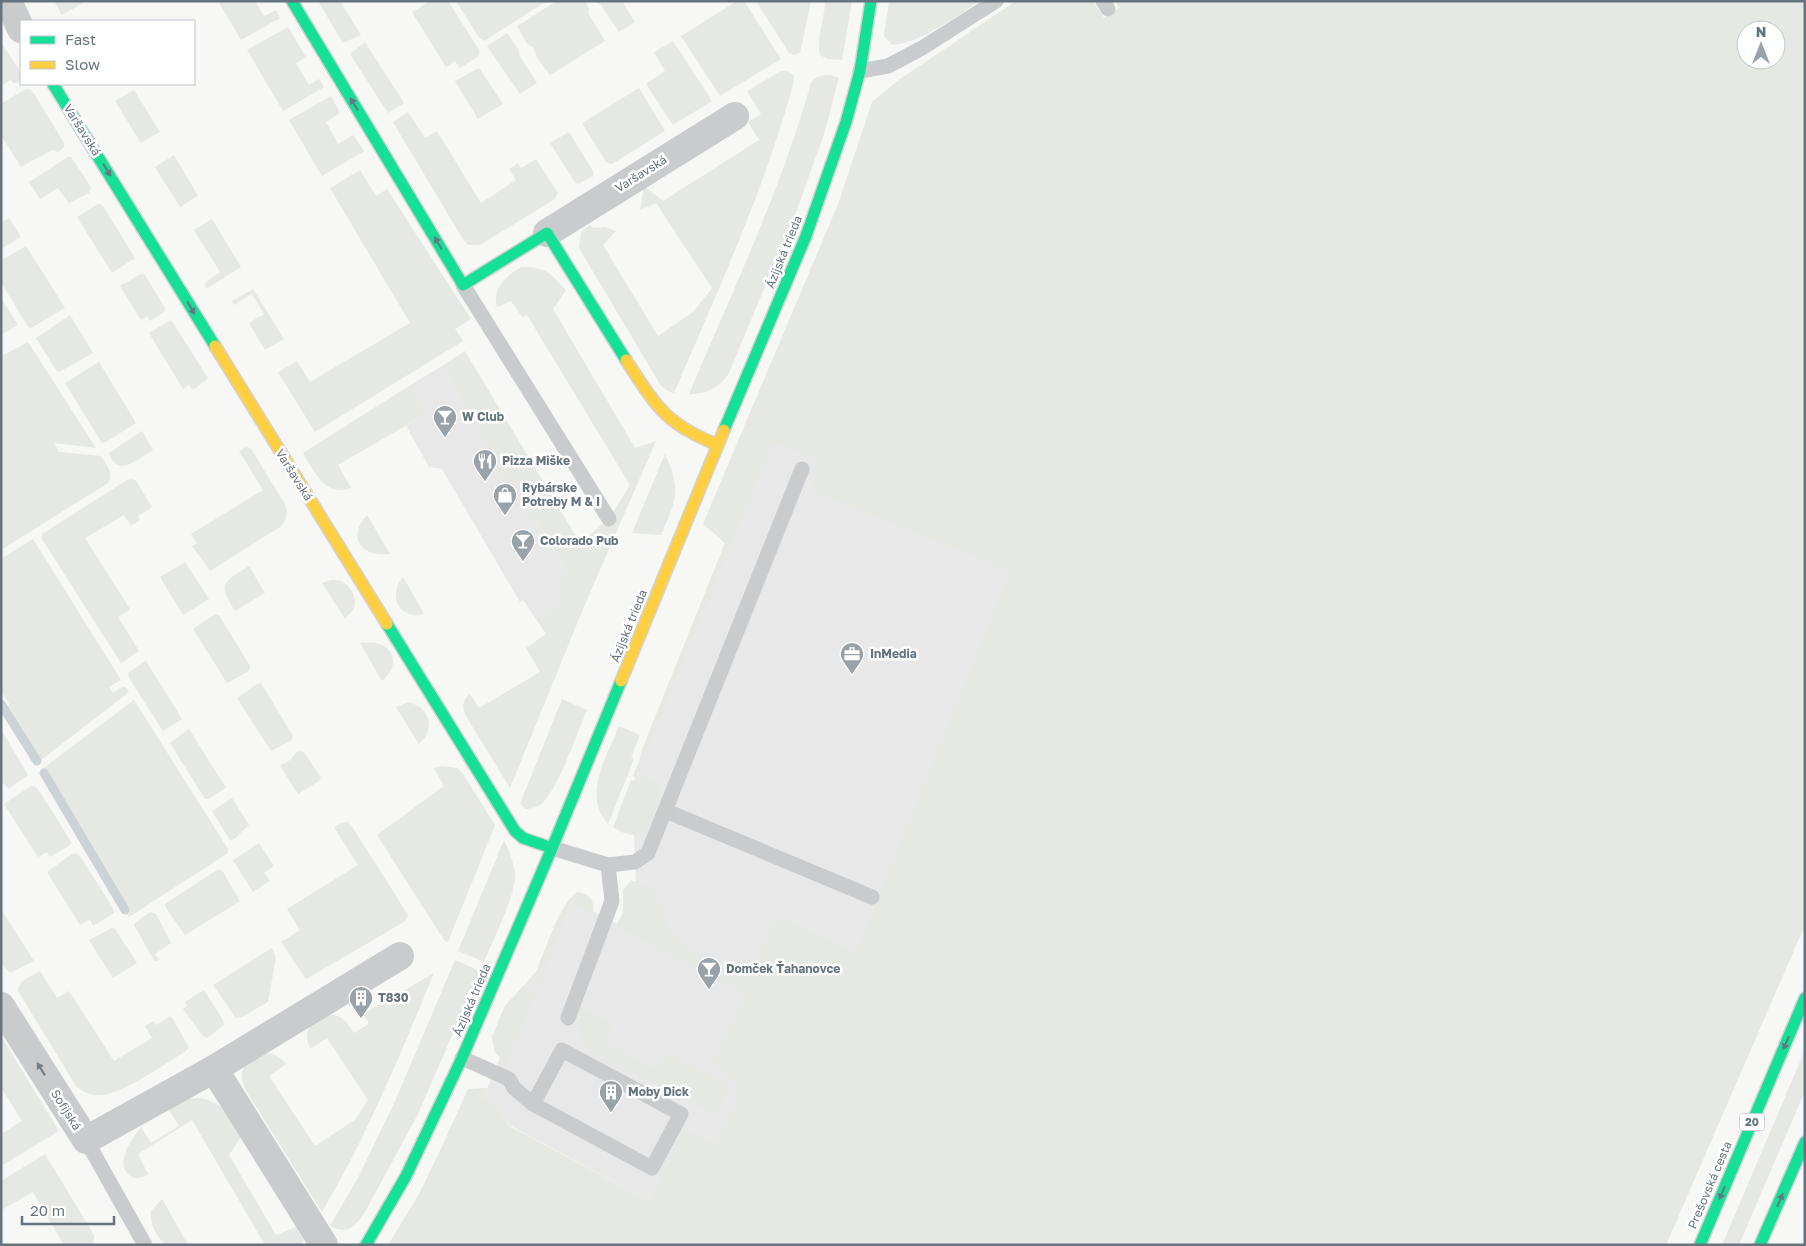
<svg xmlns="http://www.w3.org/2000/svg" width="1806" height="1246" font-family="'Golos Text',sans-serif">
	<rect width="100%" height="100%" fill="#f7f7f6"/>
	<g fill="#e7e8e7">
		<path d="M442,366L535,524L538,522L568,574L555,582L566,600L536,619L523,600L520,602L442,469L429,467L406,426L426,414L409,386Z"/>
		<path d="M770,432L1032,564L813,1098L650,1201L509,1125L498,1105L483,1098L500,1058L495,1052L492,1037L505,1006L536,972L562,912L569,899L617,924L628,922L636,881L634,833L640,757Z"/>
	</g>
	<g fill="#e6e8e3" fill-rule="evenodd">
		<path d="M54,1H82L83,3L62,15Z"/>
		<path d="M218,1H255L264,16L276,10L280,18L241,40Z"/>
		<path d="M318,1H340L361,35L343,43Z"/>
		<path d="M431,1H448L479,50V55L477,57L460,68L455,61L446,67L412,12Z"/>
		<path d="M456,1H547L484,41L478,36Z"/>
		<path d="M557,1H584L589,8L588,13L605,41L550,75L538,59L533,47L527,44L517,26Z"/>
		<path d="M595,1H626L623,3L635,22L619,32L601,5Z"/>
		<path d="M737,1H744L781,59L720,96L681,36Z"/>
		<path d="M756,1H811L800,53L794,55L789,53Z"/>
		<path d="M825,1H852L842,60L828,59L820,55C816,38 825,19 825,1Z"/>
		<path d="M889,1H980C956,16 921,43 892,45L884,36Z"/>
		<path d="M1016,1H1088L1095,4L1104,18L1119,8L1115,1H1805V925L1666,1245H388L419,1194L438,1155L468,1089L487,1088L483,1098L498,1105L509,1126L650,1201L686,1130L715,1145C722,1129 747,1095 734,1080C729,1072 720,1069 712,1064L747,994L620,928V925L617,924L623,912V890L631,880C665,888 660,919 675,939C683,949 719,968 731,973C737,975 745,974 751,975L777,917L856,953L1011,571L812,490L813,482L822,461L773,441L645,754L641,752L725,543L703,524L838,204L872,102L900,79ZM1746,30H1776V60H1746Z"/>
		<path d="M288,27L306,57L296,63L309,85L319,79L324,87L283,111L247,50Z"/>
		<path d="M507,33L519,50V55L537,83L520,94L487,46Z"/>
		<path d="M673,41L712,101L673,125L646,84L665,71L654,52Z"/>
		<path d="M1,42L21,73V80L17,83H14L10,80L1,86Z"/>
		<path d="M365,42L404,103L388,113L350,54Z"/>
		<path d="M479,68L503,104L478,119L455,81Z"/>
		<path d="M781,71C787,71 790,72 794,76V81C765,189 718,290 674,393L668,391L661,386L579,248L581,232L590,225L593,228L605,227L616,231L603,245L658,336L693,312L712,288L656,203L640,210L644,186L663,201L759,140L748,122L761,114L747,91Z"/>
		<path d="M824,75H831L839,78L824,134L795,215L728,375C717,389 706,394 689,394C732,292 781,190 811,83L815,78Z"/>
		<path d="M639,88L665,131L612,164L606,162L582,123Z"/>
		<path d="M29,89L33,92L64,143V147L58,152L52,150L21,167L1,135V104L24,90Z"/>
		<path d="M134,90L160,132L141,143L115,101Z"/>
		<path d="M331,96L340,113L326,122L338,144L353,135L364,151L322,176L289,120Z"/>
		<path d="M408,112L425,138L437,131L481,203L516,180L509,169L518,163L521,168L536,159L558,193L555,199L480,245H468L464,241L394,124L393,122Z"/>
		<path d="M569,132L593,171V176L578,184L575,182L550,143Z"/>
		<path d="M174,155L198,196L180,207L155,167Z"/>
		<path d="M68,157H71L91,187L89,193L69,203L58,188L40,199L29,182Z"/>
		<path d="M360,170L376,196L387,189L471,319L455,329L463,341L315,432L278,372L297,361L310,382L410,323L330,188Z"/>
		<path d="M98,204H100L103,206L135,258L112,273L77,217Z"/>
		<path d="M9,218L21,237L1,249V223Z"/>
		<path d="M212,219L241,267L206,289L205,285L206,282L220,272L194,230Z"/>
		<path d="M26,246L65,308L31,328L28,327L1,282V260Z"/>
		<path d="M522,267C546,267 550,273 566,290L553,309L635,448L656,441L583,609L510,788L466,716C462,707 462,700 470,694L479,708L540,672L526,648L546,634L536,619L565,600L554,582L568,574L538,522L534,524L442,366L465,351L580,543L609,519L630,485L527,315L522,317L511,301L497,307C492,288 506,275 522,267Z"/>
		<path d="M141,274L145,275L165,308L164,312L150,321L147,316L141,320L120,286Z"/>
		<path d="M253,289L284,339L265,350L249,323L264,314L252,294L234,305L232,301Z"/>
		<path d="M1,298L18,325L1,335Z"/>
		<path d="M70,315L93,353L59,372L56,370L36,338Z"/>
		<path d="M171,320L208,378L193,390L189,385L183,389L149,333Z"/>
		<path d="M28,342L96,448L54,443L59,452L101,456C107,466 114,472 108,483L1,550V351L4,355Z"/>
		<path d="M99,362L136,423L106,442L102,443L65,383Z"/>
		<path d="M409,386L426,414L338,465L351,488C324,497 315,472 303,453Z"/>
		<path d="M142,431L153,450C139,458 117,479 109,453Z"/>
		<path d="M246,447L251,449L285,504C288,514 287,520 280,527L210,571L192,546L197,543L191,534L263,490L239,451Z"/>
		<path d="M665,454C682,491 676,499 661,535L632,533Z"/>
		<path d="M132,479L136,481L152,507L138,516L140,520L131,526L124,515L85,538L130,609L118,617L139,651L121,663L42,539V534L127,480Z"/>
		<path d="M367,515L390,554C362,558 346,537 367,515Z"/>
		<path d="M33,539L121,680L109,687L113,693L124,686L129,692L36,764L2,710L10,705L1,691V559Z"/>
		<path d="M185,562L209,599L183,615L160,577Z"/>
		<path d="M249,566L265,593L235,611C217,582 223,583 249,566Z"/>
		<path d="M403,577L423,612L424,614C400,621 387,596 403,577Z"/>
		<path d="M331,580C335,580 339,580 343,582C352,587 358,600 353,610C351,613 347,616 345,619L322,583Z"/>
		<path d="M215,614L219,615L250,666L249,671L227,683L193,629Z"/>
		<path d="M360,643C365,643 371,642 376,643C397,648 398,669 382,681Z"/>
		<path d="M146,661L182,719L163,731L129,678L128,673Z"/>
		<path d="M261,683L293,736L292,740L271,751L237,698L257,684Z"/>
		<path d="M562,699L587,710C578,730 556,797 538,806C535,808 530,808 526,809L520,804Z"/>
		<path d="M134,700L228,849V853L129,917L125,913L41,770Z"/>
		<path d="M408,702C430,707 436,729 419,744L396,707Z"/>
		<path d="M619,726L640,735L631,758L634,759L608,824C582,796 607,756 619,726Z"/>
		<path d="M1,729L28,775L8,789L4,783L1,785Z"/>
		<path d="M189,729L226,788L208,799H205L170,743Z"/>
		<path d="M298,751L304,752L321,778L319,781L298,794L280,766L290,760Z"/>
		<path d="M640,759L643,760L637,775L659,784C660,800 651,824 639,835C629,835 621,833 613,827L631,780L634,781L635,777L633,776Z"/>
		<path d="M442,766L457,768L463,774L495,825L448,942L444,940L377,835L444,786L434,768Z"/>
		<path d="M31,786H34L38,789L70,840L71,843L69,846L50,857L47,852L38,857L4,804Z"/>
		<path d="M232,798L249,825L234,839L230,840L212,811Z"/>
		<path d="M347,822L351,825L408,915L404,922L306,979L281,942L300,930L287,909L358,865L334,827L341,823Z"/>
		<path d="M504,840C509,851 515,865 515,877C515,896 492,942 484,962L458,951Z"/>
		<path d="M259,843L274,866L264,873L270,881L253,892L233,860Z"/>
		<path d="M76,853L80,856L113,908L114,913L93,926L90,920L80,925L47,872L72,854Z"/>
		<path d="M217,870H220L223,872L240,901L185,935L166,908L165,904Z"/>
		<path d="M577,892C590,893 595,901 593,913L571,902L539,984L529,979L536,972C546,949 558,907 577,892Z"/>
		<path d="M1,909L34,961L10,973L1,963Z"/>
		<path d="M150,912L156,914L171,943L155,954L159,960L155,962L134,925L136,922Z"/>
		<path d="M112,928L115,929L137,963L113,978L89,940Z"/>
		<path d="M272,948L276,957L268,1002L242,1017L236,1018L213,985Z"/>
		<path d="M455,960L480,971L418,1114L366,1210C357,1225 348,1236 330,1226L359,1176L396,1099Z"/>
		<path d="M40,971L57,998L69,991L114,1061L152,1038L145,1026L153,1021L156,1025L171,1016L189,1047L186,1051C166,1063 122,1095 100,1095C90,1096 83,1092 76,1086L18,991C18,980 32,976 40,971Z"/>
		<path d="M434,973C400,1055 367,1136 322,1212L245,1089C243,1083 240,1076 243,1070C245,1064 250,1061 254,1058C266,1050 277,1053 286,1064L269,1076L315,1146L356,1119L368,1100L327,1038L310,1049C309,1045 307,1041 307,1037C307,1022 324,1011 338,1016C345,1019 350,1027 354,1033L369,1024L363,1014Z"/>
		<path d="M522,988L535,993L506,1064L495,1052L492,1037L505,1006Z"/>
		<path d="M204,990L223,1020L224,1025L207,1038L202,1035L183,1009L187,1006L185,1002Z"/>
		<path d="M582,1009L613,1024L604,1043L656,1070L666,1053L721,1081L728,1090L716,1115L585,1048C579,1035 578,1023 582,1009Z"/>
		<path d="M1,1036L59,1131L1,1166V1134L22,1121L1,1087Z"/>
		<path d="M1805,1050V1091L1739,1245H1722Z"/>
		<path d="M200,1098C225,1103 228,1116 241,1137L229,1155L276,1235L296,1227L304,1240L300,1245H265L192,1120L138,1154L148,1174C142,1178 136,1180 130,1176C114,1164 132,1138 141,1127L151,1143L179,1126L168,1109L187,1099Z"/>
		<path d="M45,1154L94,1235L93,1245H64L33,1192L1,1210V1181Z"/>
		<path d="M162,1199L188,1245H165C155,1234 150,1225 151,1211Z"/>
	</g>
	<g fill="none" stroke-linecap="round" stroke-linejoin="round">
		<g stroke="#ccd3d6" stroke-width="9">
			<path d="M1,704L37,761"/>
			<path d="M44,773L125,910"/>
		</g>
		<g stroke="#d2d3d4" stroke-width="14">
			<g id="fast">
				<path d="M292,1L463,285L547,233L626,360"/>
				<path d="M53,84L215,346"/>
				<path d="M724,430L806,236L846,122L860,71L871,1"/>
				<path d="M387,624L515,831L523,838L552,848"/>
				<path d="M366,1245L406,1176L462,1058L552,848L621,681"/>
				<path d="M1700,1245L1805,998"/>
				<path d="M1760,1245L1805,1142"/>
			</g>
		</g>
		<g stroke="#d2d3d4" stroke-width="14">
			<g id="slow">
				<path d="M215,346L387,624"/>
				<path d="M626,360C656,406 665,424 718,445"/>
				<path d="M621,681L724,430"/>
			</g>
		</g>
		<g stroke="#c9cbcc" stroke-width="15">
			<path d="M1103,1L1108,9"/>
			<path d="M860,71L888,66L922,48L996,1"/>
			<path d="M463,285L609,519"/>
			<path d="M666,811L872,897"/>
			<path d="M552,848L608,865L635,862L648,853L802,469"/>
			<path d="M568,1018L612,901L608,865"/>
			<path d="M562,1050L681,1114L652,1168L533,1104Z"/>
			<path d="M462,1058L509,1079L514,1088L533,1104"/>
			<path d="M86,1140L145,1245"/>
		</g>
		<g stroke="#c9cbcc" stroke-width="28">
			<path d="M8,1L21,29"/>
			<path d="M547,233L735,116"/>
			<path d="M1,1006L86,1140L214,1069L324,1245"/>
			<path d="M214,1069L400,956"/>
		</g>
		<use href="#fast" stroke="#16e098" stroke-width="11"/>
		<use href="#slow" stroke="#ffcf43" stroke-width="11"/>
	</g>
	<defs><path id="oneway-solid" d="M-6-.8H1V-3.2L6.5 0L1 3.2V.8H-6Z" transform="scale(1.25)"/></defs>
	<g fill="#61797f">
		<use href="#oneway-solid" transform="translate(354 104) rotate(-121)"/>
		<use href="#oneway-solid" transform="translate(107 170) rotate(58)"/>
		<use href="#oneway-solid" transform="translate(438 243) rotate(-121)"/>
		<use href="#oneway-solid" transform="translate(191 308) rotate(59)"/>
		<use href="#oneway-solid" transform="translate(1786 1043) rotate(113)"/>
		<use href="#oneway-solid" transform="translate(1722 1193) rotate(113)"/>
		<use href="#oneway-solid" transform="translate(1780 1200) rotate(-67)"/>
	</g>
	<use fill="#6f7d86" href="#oneway-solid" transform="translate(41 1069) rotate(-122)"/>
	<defs>
		<g id="bar-pin" transform="scale(1.25)"><path d="M0 17L-7.5 6A9.5 9.5 0 1 1 7.5 6Z" fill="#98a2a8" stroke="#fff"/><path d="M-6-5H6L.8 .8V4.5H3.5V6h-7V4.5H-.8V.8Z" fill="#fff"/></g>
		<g id="restaurant-pin" transform="scale(1.25)"><path d="M0 17L-7.5 6A9.5 9.5 0 1 1 7.5 6Z" fill="#98a2a8" stroke="#fff"/><path d="M-5-6h1v4h1v-4h1v4h1v-4h1v5L-1.5 .5V6h-2V.5L-5-1ZM5-6V6H3V1.5H1.5Q1.5-4 5-6Z" fill="#fff"/></g>
		<g id="shop-pin" transform="scale(1.25)"><path d="M0 17L-7.5 6A9.5 9.5 0 1 1 7.5 6Z" fill="#98a2a8" stroke="#fff"/><path d="M-5-2.5h2.3a2.7 3.5 0 0 1 5.4 0H5L5.5 6h-11ZM-1.5-2.5h3a1.5 2.3 0 0 0-3 0Z" fill="#fff"/></g>
		<g id="office-pin" transform="scale(1.25)"><path d="M0 17L-7.5 6A9.5 9.5 0 1 1 7.5 6Z" fill="#98a2a8" stroke="#fff"/><path d="M-6-3h4V-5.5h4V-3h4V5H-6ZM-1-4.5V-3h2v-1.5ZM-6 0V1H6V0Z" fill="#fff"/></g>
		<g id="building-pin" transform="scale(1.25)"><path d="M0 17L-7.5 6A9.5 9.5 0 1 1 7.5 6Z" fill="#98a2a8" stroke="#fff"/><path d="M-4-6H4V6H1V3H-1V6H-4ZM-2.5-4.3h1.7v1.8h-1.7ZM.8-4.3h1.7v1.8H.8ZM-2.5-1h1.7V.8h-1.7ZM.8-1h1.7V.8H.8Z" fill="#fff"/></g>
	</defs>
	<g fill-rule="evenodd">
		<use href="#bar-pin" x="445" y="417"/>
		<use href="#restaurant-pin" x="485" y="461"/>
		<use href="#shop-pin" x="505" y="495"/>
		<use href="#bar-pin" x="523" y="541"/>
		<use href="#office-pin" x="852" y="654"/>
		<use href="#bar-pin" x="709" y="969"/>
		<use href="#building-pin" x="361" y="998"/>
		<use href="#building-pin" x="611" y="1092"/>
	</g>
	<g text-anchor="middle" stroke-width="5" stroke-linejoin="round" paint-order="stroke">
		<rect fill="#fff" stroke="#939ea5" stroke-width="1" x="1739.5" y="1113.5" width="25" height="17" rx="4"/>
		<g font-size="11" font-weight="bold" fill="#65747e">
			<text x="1752" y="1126">20</text>
		</g>
		<g font-size="12" fill="#65747e" stroke="#fff">
			<text transform="translate(82 130) rotate(58)" y="4">Varšavská</text>
			<text transform="translate(641 174) rotate(-32)" y="4">Varšavská</text>
			<text transform="translate(784 252) rotate(-68)" y="4">Ázijská trieda</text>
			<text transform="translate(294 475) rotate(58)" y="4">Varšavská</text>
			<text transform="translate(629 626) rotate(-68)" y="4">Ázijská trieda</text>
			<text transform="translate(472 1000) rotate(-67)" y="4">Ázijská trieda</text>
			<text transform="translate(66 1110) rotate(58)" y="4">Sofijská</text>
			<text transform="translate(1710 1185) rotate(-67)" y="4">Prešovská cesta</text>
		</g>
		<g font-size="12" font-weight="bold" fill="#65747e" stroke="#fff" text-anchor="start">
			<text x="462" y="421">W Club</text>
			<text x="502" y="465">Pizza Miške</text>
			<text x="522" y="492">Rybárske<tspan x="522" dy="14">Potreby M &amp; I</tspan></text>
			<text x="540" y="545">Colorado Pub</text>
			<text x="870" y="658">InMedia</text>
			<text x="726" y="973">Domček Ťahanovce</text>
			<text x="378" y="1002">T830</text>
			<text x="628" y="1096">Moby Dick</text>
		</g>
	</g>
	<rect width="1806" height="1246" fill="none" stroke="#65747e" stroke-width="5"/>
	<rect x="20" y="20" width="175" height="65" fill="#ffffff" stroke="#c1c7cb"/>
	<rect x="30" y="36" width="25" height="8" fill="#16e098" stroke="#c1c7cb"/>
	<text x="65" y="45" font-size="15" fill="#65747e">Fast</text>
	<rect x="30" y="61" width="25" height="8" fill="#ffcf43" stroke="#c1c7cb"/>
	<text x="65" y="70" font-size="15" fill="#65747e">Slow</text>
	<g transform="translate(1761 45)"><circle r="24" fill="#ffffff" stroke="#c1c7cb"/>
	<path d="M0-4L9 19L0 12L-9 19Z" fill="#98a2a8"/>
	<text y="-8" font-size="14" font-weight="bold" text-anchor="middle" fill="#65747e">N</text>
	</g>
	<path d="M22 1216v8h92v-8" fill="none" stroke="#65747e" stroke-width="2.5"/>
	<text x="30" y="1216" font-size="15" fill="#65747e" stroke="#ffffff" stroke-width="4" paint-order="stroke">20 m</text>
</svg>
